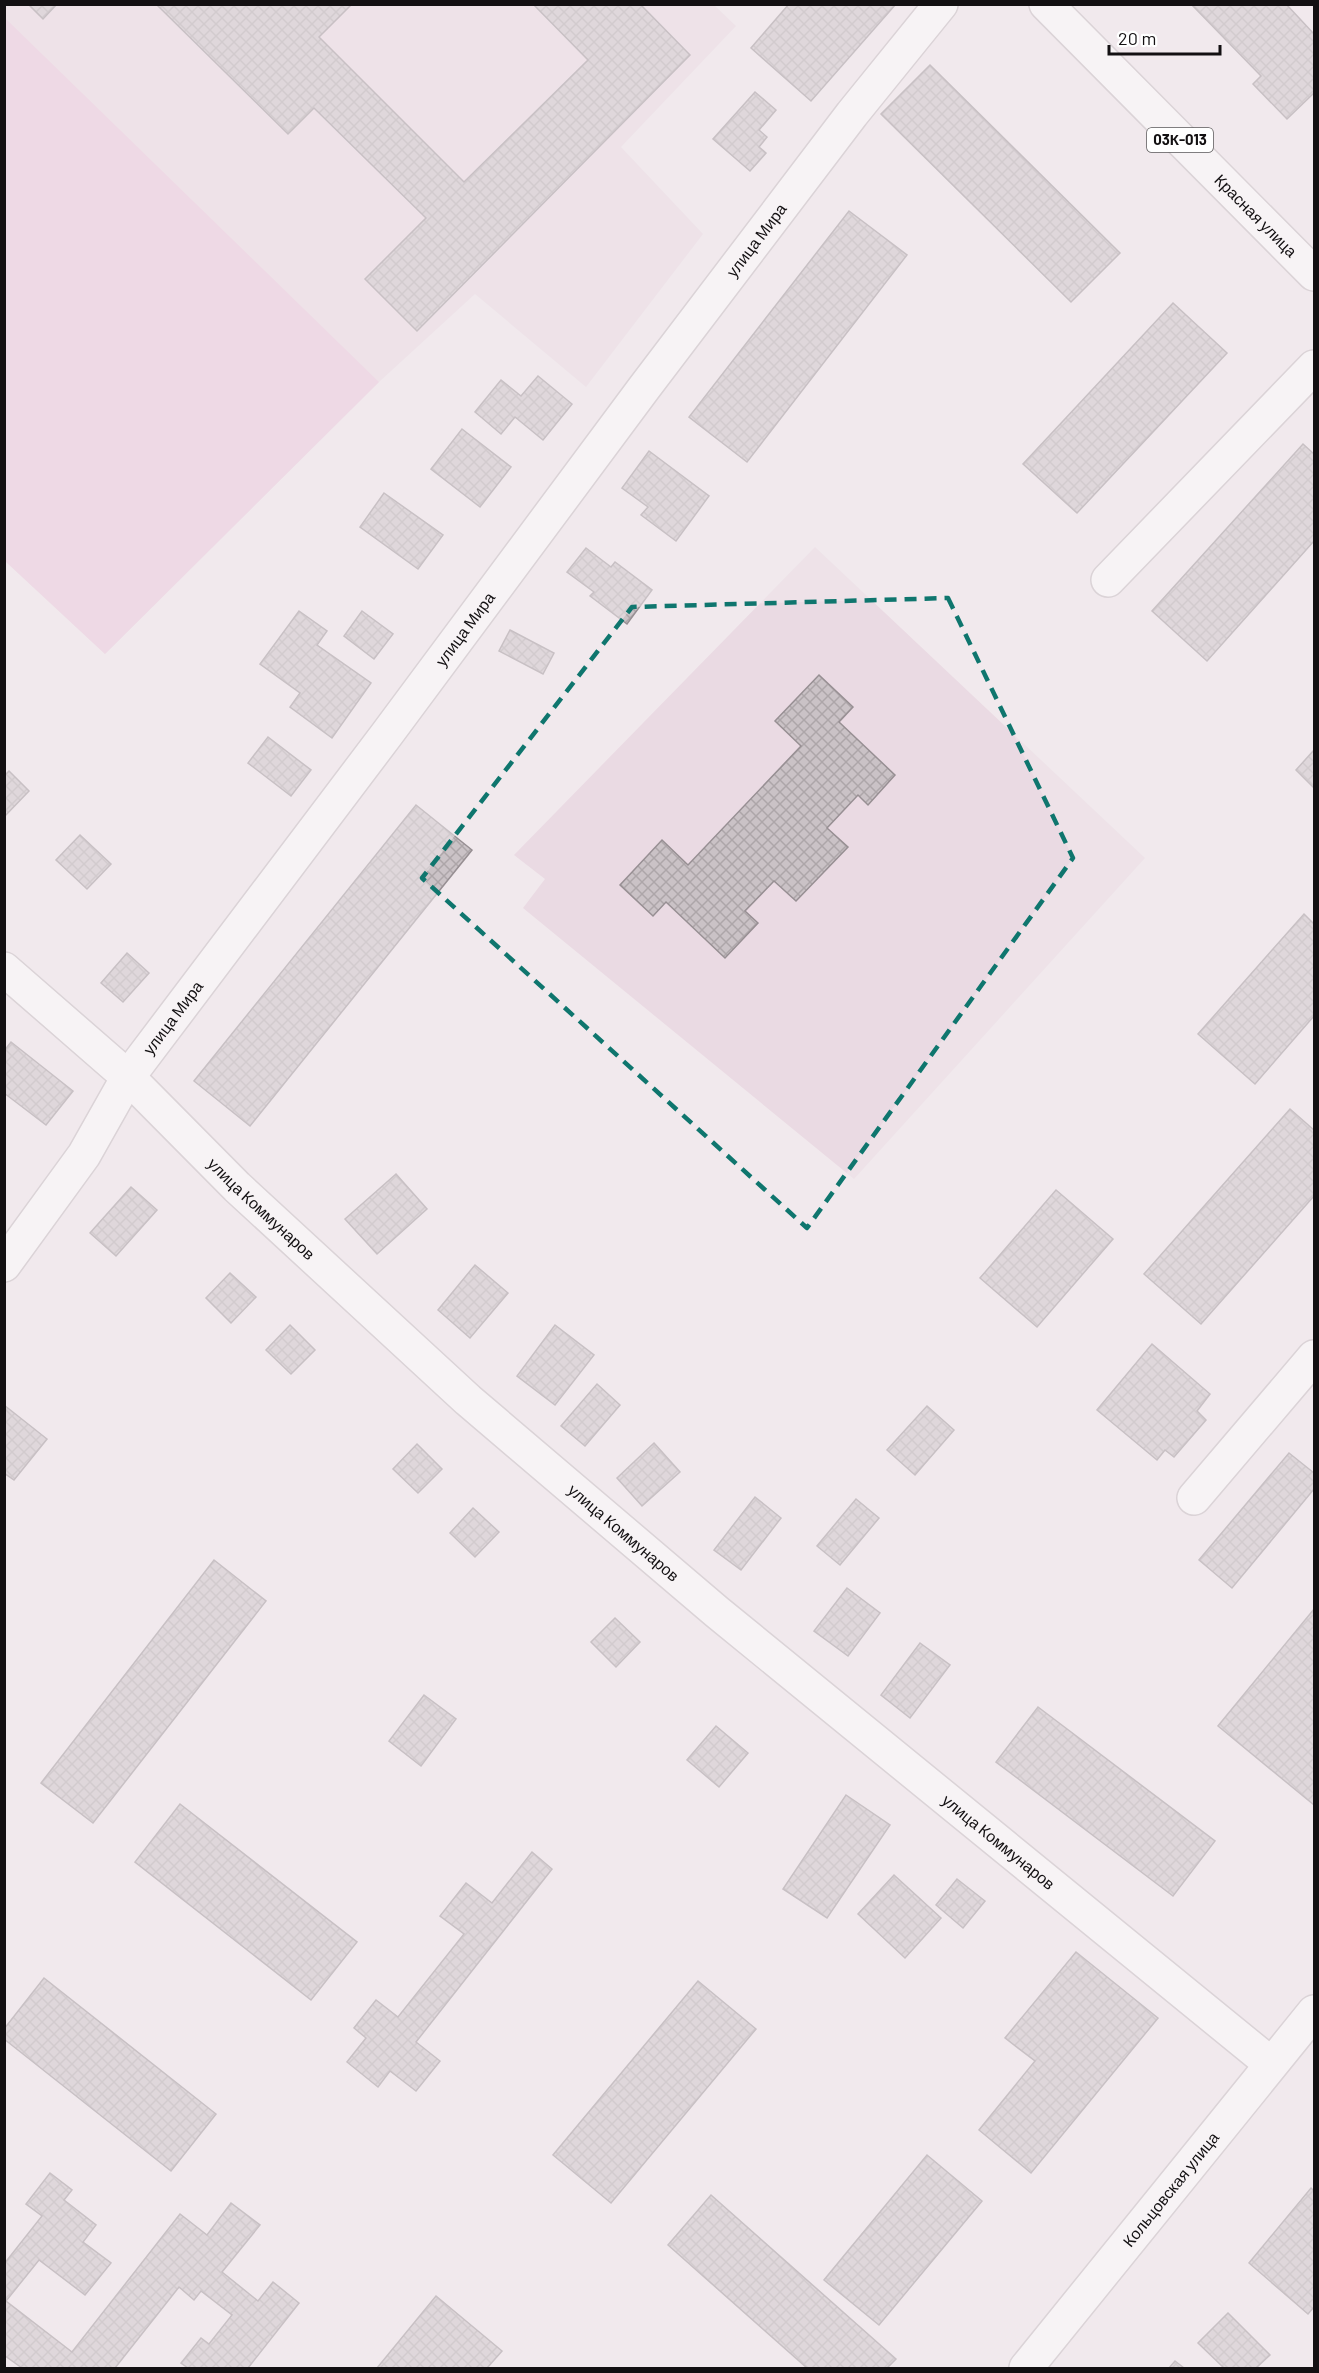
<svg xmlns="http://www.w3.org/2000/svg" width="1319" height="2373" font-family="Barlow,sans-serif">
	<defs>
		<pattern id="building-cross-hatch" width="8" height="8" patternUnits="userSpaceOnUse" patternTransform="scale(1.5)"><rect width="8" height="8" fill="#cac2c6"/><path d="M0 0l8 8M0 8l8-8" fill="none" stroke="#ada6a9"/></pattern>
	</defs>
	<rect width="100%" height="100%" fill="#f1e9ed"/>
	<g fill="#eadae3">
		<path d="M4,5H714L736,26L621,147L703,234L586,387L475,294L379,382L105,654L5,561Z"/>
		<path d="M815,547L1145,858L854,1179L523,908L545,879L514,855Z"/>
	</g>
	<path fill="#ebc6db" d="M5,18L379,382L105,654L5,561Z"/>
	<g fill="url(#building-cross-hatch)" stroke="#978f93" stroke-width="1.5">
		<path d="M28,4H57L43,19Z"/>
		<path d="M156,4H352L319,37L464,182L588,60L533,4H640L690,55L417,331L365,279L426,218L314,108L288,134Z"/>
		<path d="M789,4H896L811,101L751,48Z"/>
		<path d="M1191,4H1286L1314,34V93L1287,119L1253,84L1261,76Z"/>
		<path d="M930,65L1120,253L1071,302L881,114Z"/>
		<path d="M755,92L776,110L759,130L767,137L759,147L766,153L750,171L713,139Z"/>
		<path d="M849,211L907,255L747,462L689,417Z"/>
		<path d="M1173,303L1227,353L1077,513L1023,464Z"/>
		<path d="M538,376L572,404L543,440L515,417L501,434L475,412L501,380L521,396Z"/>
		<path d="M462,429L511,467L480,507L431,469Z"/>
		<path d="M1303,444L1314,454V541L1207,661L1152,611Z"/>
		<path d="M649,451L709,496L676,541L641,515L648,507L622,488Z"/>
		<path d="M384,493L443,535L418,569L360,527Z"/>
		<path d="M586,548L611,567L615,562L652,590L627,624L590,596L594,592L567,572Z"/>
		<path d="M299,611L327,631L317,645L371,683L332,738L290,707L300,693L260,664Z"/>
		<path d="M362,611L393,634L374,659L344,636Z"/>
		<path d="M510,630L554,653L543,674L499,651Z"/>
		<path d="M819,675L853,707L839,722L895,775L868,805L858,795L827,828L848,847L796,901L774,881L745,911L758,923L725,958L666,902L653,916L620,885L662,840L688,865L801,746L775,721Z"/>
		<path d="M268,737L311,770L291,796L248,763Z"/>
		<path d="M1314,750V788L1296,770Z"/>
		<path d="M9,771L29,791L5,816L4,776Z"/>
		<path d="M416,805L472,850L250,1126L194,1081Z"/>
		<path d="M80,835L111,864L87,889L56,860Z"/>
		<path d="M1304,914L1314,924V1016L1255,1084L1198,1034Z"/>
		<path d="M127,953L149,973L123,1002L101,983Z"/>
		<path d="M11,1042L73,1091L46,1125L4,1093V1051Z"/>
		<path d="M1290,1109L1314,1130V1196L1201,1324L1144,1274Z"/>
		<path d="M396,1174L427,1209L377,1254L345,1219Z"/>
		<path d="M131,1187L157,1210L116,1256L90,1233Z"/>
		<path d="M1056,1190L1113,1239L1037,1327L980,1278Z"/>
		<path d="M475,1265L508,1293L470,1338L438,1310Z"/>
		<path d="M230,1273L256,1297L231,1323L206,1298Z"/>
		<path d="M290,1325L315,1350L291,1374L266,1350Z"/>
		<path d="M555,1325L594,1355L555,1405L517,1376Z"/>
		<path d="M1152,1344L1210,1394L1197,1411L1206,1420L1174,1457L1165,1450L1157,1460L1097,1410Z"/>
		<path d="M597,1384L620,1405L585,1446L561,1426Z"/>
		<path d="M4,1405L47,1439L14,1480L4,1473Z"/>
		<path d="M927,1406L954,1430L915,1475L887,1450Z"/>
		<path d="M654,1443L680,1472L642,1506L617,1478Z"/>
		<path d="M417,1444L442,1469L418,1493L393,1469Z"/>
		<path d="M1289,1453L1314,1473V1489L1232,1588L1199,1560Z"/>
		<path d="M755,1497L781,1518L741,1570L714,1550Z"/>
		<path d="M856,1499L879,1518L840,1565L817,1546Z"/>
		<path d="M473,1508L499,1532L475,1557L450,1533Z"/>
		<path d="M214,1560L266,1601L93,1823L41,1783Z"/>
		<path d="M847,1588L880,1613L848,1656L814,1631Z"/>
		<path d="M1314,1609V1805L1218,1726Z"/>
		<path d="M615,1618L640,1642L616,1667L591,1642Z"/>
		<path d="M920,1643L950,1665L910,1718L881,1695Z"/>
		<path d="M424,1695L456,1719L421,1766L389,1741Z"/>
		<path d="M1038,1707L1215,1841L1173,1896L996,1762Z"/>
		<path d="M716,1726L748,1753L719,1787L687,1760Z"/>
		<path d="M846,1795L890,1825L827,1918L783,1889Z"/>
		<path d="M180,1804L357,1942L311,2000L135,1862Z"/>
		<path d="M532,1852L552,1869L416,2042L440,2061L416,2091L390,2071L378,2087L347,2062L366,2038L354,2028L376,2000L398,2017L464,1934L440,1916L466,1883L492,1903Z"/>
		<path d="M894,1875L941,1918L905,1958L858,1914Z"/>
		<path d="M957,1879L985,1901L963,1928L936,1905Z"/>
		<path d="M1076,1952L1158,2018L1031,2173L979,2130L1035,2061L1005,2038Z"/>
		<path d="M44,1978L216,2114L171,2171L4,2039V2029Z"/>
		<path d="M698,1981L756,2029L611,2203L553,2155Z"/>
		<path d="M927,2155L982,2201L879,2325L824,2280Z"/>
		<path d="M50,2173L72,2190L64,2200L96,2225L83,2242L111,2263L85,2295L39,2260L6,2301L72,2352L180,2214L207,2235L231,2203L260,2225L222,2272L258,2301L273,2282L299,2303L248,2368H188L181,2363L201,2338L209,2344L232,2315L201,2291L194,2300L179,2287L115,2368H22L4,2355V2264L42,2216L26,2204Z"/>
		<path d="M1311,2188L1314,2191V2307L1308,2314L1249,2263Z"/>
		<path d="M711,2195L896,2359L887,2368H807L668,2245Z"/>
		<path d="M436,2296L502,2351L487,2368H377Z"/>
		<path d="M1228,2313L1270,2355L1256,2368H1224L1198,2343Z"/>
		<path d="M1175,2361L1184,2368H1169Z"/>
	</g>
	<g fill="none" stroke-linecap="round" stroke-linejoin="round">
		<g stroke="#c0b8bc" stroke-width="36">
			<g id="minor">
				<path d="M1108,580L1314,367"/>
				<path id="s1" d="M4,969L128,1077L237,1187L468,1400L717,1612L1271,2064"/>
				<path id="s2" d="M4,1265L84,1155L128,1077L387,734L644,388L852,114L941,4"/>
				<path d="M1194,1498L1314,1357"/>
			</g>
		</g>
		<g stroke="#c0b8bc" stroke-width="36">
			<g id="major">
				<path id="s3" d="M1046,4L1314,274"/>
				<path id="s4" d="M1026,2368L1314,2012"/>
			</g>
		</g>
		<use href="#minor" stroke="#fff" stroke-width="33"/>
		<use href="#major" stroke="#fff" stroke-width="33"/>
	</g>
	<path d="M0 0H1319V2373H0ZM948,598L1073,858L807,1228L422,878L632,607Z" fill="#f1e9ed" fill-opacity=".55" fill-rule="evenodd"/>
	<path fill="none" stroke="#0f766e" stroke-width="4.5" stroke-dasharray="12 8" stroke-linejoin="round" d="M948,598L1073,858L807,1228L422,878L632,607Z"/>
	<g text-anchor="middle" stroke-width="6" stroke-linejoin="round" paint-order="stroke">
		<rect fill="#fff" stroke="#5a5859" stroke-width="1.5" x="1147" y="128" width="66" height="24" rx="4.5"/>
		<g font-size="15" font-weight="bold" fill="#131012">
			<text x="1180" y="145">03К-013</text>
		</g>
		<g font-size="16" fill="#131012" stroke="#fff">
			<text dy="6" stroke="none"><textPath href="#s3" startOffset="298">Красная улица</textPath></text>
			<text dy="6" stroke="none"><textPath href="#s2" startOffset="1272">улица Мира</textPath></text>
			<text dy="6" stroke="none"><textPath href="#s2" startOffset="786">улица Мира</textPath></text>
			<text dy="6" stroke="none"><textPath href="#s2" startOffset="300">улица Мира</textPath></text>
			<text dy="6" stroke="none"><textPath href="#s1" startOffset="352">улица Коммунаров</textPath></text>
			<text dy="6" stroke="none"><textPath href="#s1" startOffset="838">улица Коммунаров</textPath></text>
			<text dy="6" stroke="none"><textPath href="#s1" startOffset="1324">улица Коммунаров</textPath></text>
			<text dy="6" stroke="none"><textPath href="#s4" startOffset="230">Кольцовская улица</textPath></text>
		</g>
	</g>
	<rect width="1319" height="2373" fill="none" stroke="#131012" stroke-width="12"/>
	<path d="M1109 45v9h111v-9" fill="none" stroke="#131012" stroke-width="3"/>
	<text x="1118" y="45" font-size="18" fill="#131012" stroke="#ffffff" stroke-width="4.5" paint-order="stroke">20 m</text>
</svg>
